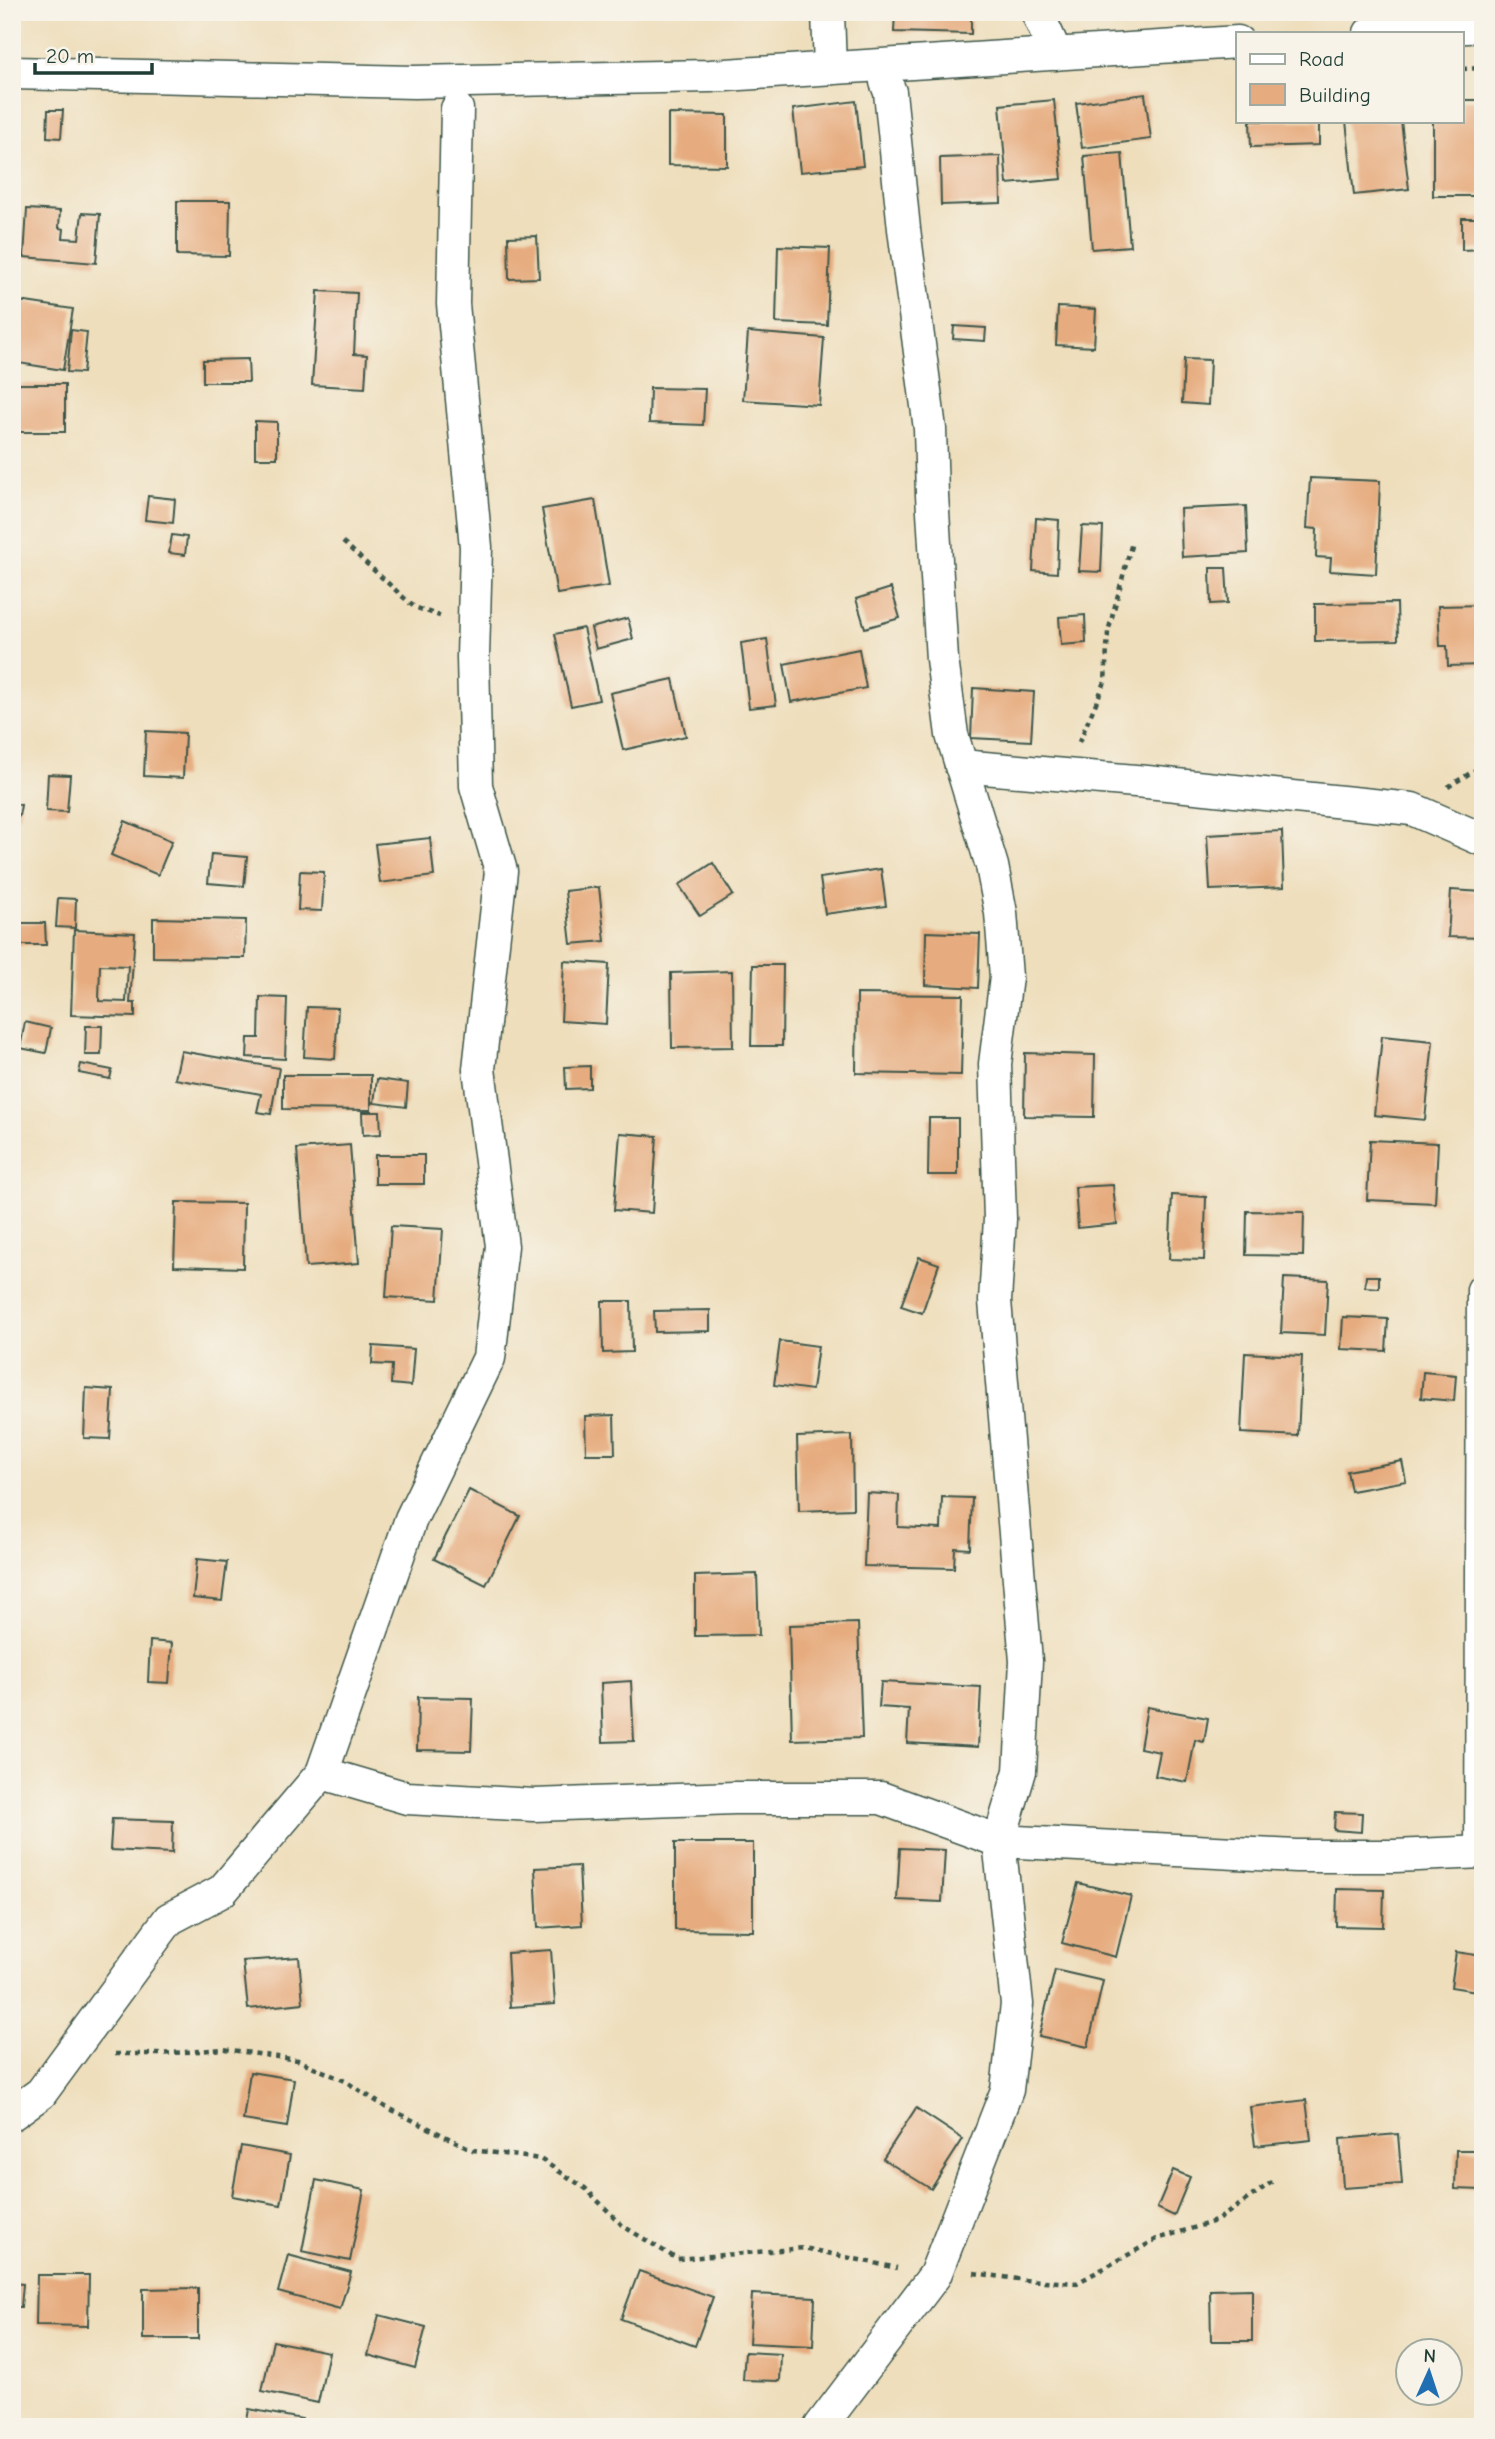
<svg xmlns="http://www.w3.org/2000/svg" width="1495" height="2439" font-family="'Comic Neue',sans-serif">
	<rect width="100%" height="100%" fill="#f7f3e8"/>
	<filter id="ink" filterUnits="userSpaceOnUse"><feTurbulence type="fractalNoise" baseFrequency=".0143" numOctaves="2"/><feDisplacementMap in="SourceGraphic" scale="14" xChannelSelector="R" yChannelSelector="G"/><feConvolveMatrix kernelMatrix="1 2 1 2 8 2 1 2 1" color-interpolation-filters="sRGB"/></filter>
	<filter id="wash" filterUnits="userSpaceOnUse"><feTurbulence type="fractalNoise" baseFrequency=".00686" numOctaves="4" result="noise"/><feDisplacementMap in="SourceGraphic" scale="28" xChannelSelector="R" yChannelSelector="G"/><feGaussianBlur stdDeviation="1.57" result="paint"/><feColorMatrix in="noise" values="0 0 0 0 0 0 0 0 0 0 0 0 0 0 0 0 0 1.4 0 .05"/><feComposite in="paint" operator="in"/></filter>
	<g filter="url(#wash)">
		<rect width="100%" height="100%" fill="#eedebc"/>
		<g id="blocks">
			<g fill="#e6ab7e" fill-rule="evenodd">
				<path d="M895,12H971V34L894,32Z"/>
				<path d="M1145,94L1151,139L1082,148L1076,103Z"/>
				<path d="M1054,100L1062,179L1007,184L1000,105Z"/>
				<path d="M1462,100H1483V196H1433V121H1462Z"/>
				<path d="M856,101L863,166L800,172L793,109Z"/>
				<path d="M48,110H63L61,138L47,137Z"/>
				<path d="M668,114L727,115V166L668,165Z"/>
				<path d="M1250,121H1319V145L1251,147Z"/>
				<path d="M1346,121H1401L1409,189L1354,195Z"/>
				<path d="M1122,153L1130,246L1092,249L1084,156Z"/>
				<path d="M1000,156L1001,203L941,205L940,158Z"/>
				<path d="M177,201H230L229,256L177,255Z"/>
				<path d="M27,209L60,211L59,228L64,229L63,238L79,239L82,213L100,214L96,263L24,257Z"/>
				<path d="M1462,218H1483V249L1462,250Z"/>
				<path d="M537,236L539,278L509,279L508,237Z"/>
				<path d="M778,246L830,248L827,325L776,323Z"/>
				<path d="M318,291L357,293L354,354L367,355L365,388L312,385Z"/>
				<path d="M19,301L73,309L63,370L12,362V346Z"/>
				<path d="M1058,307L1096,309L1094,347L1056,345Z"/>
				<path d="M954,326L986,328L985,341L953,339Z"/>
				<path d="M71,330L87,332L83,373L67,372Z"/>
				<path d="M748,332L824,338L819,405L743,400Z"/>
				<path d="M248,359L249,382H203V360Z"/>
				<path d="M1184,359L1210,360L1208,405L1182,403Z"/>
				<rect x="12" y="384" width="53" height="48"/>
				<path d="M650,388L705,389L703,425L649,423Z"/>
				<path d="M255,421L277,422V458H255Z"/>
				<path d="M1310,478L1380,481L1376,574L1330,571L1331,558L1316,557L1317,529L1307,528Z"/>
				<path d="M148,496L175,499L173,523L145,520Z"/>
				<path d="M595,500L609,586L557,594L542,509Z"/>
				<path d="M1246,506L1248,553L1182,557L1180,509Z"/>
				<path d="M1036,518L1059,520L1057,573L1033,571Z"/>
				<path d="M1082,526L1103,527L1101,572L1079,571Z"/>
				<path d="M172,535L187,537L185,555L169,553Z"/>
				<path d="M1210,568H1226L1228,603L1211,604Z"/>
				<path d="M891,588L900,618L865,628L856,599Z"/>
				<path d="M1397,603L1398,640L1315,641V604Z"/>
				<path d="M1483,605V665L1448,666L1447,646H1440L1438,606Z"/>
				<path d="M1085,615L1086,643L1061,645L1059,617Z"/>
				<path d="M628,618L633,639L596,649L591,628Z"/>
				<path d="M583,628L599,700L571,706L555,634Z"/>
				<path d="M767,639L776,705L749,708L741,643Z"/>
				<path d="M859,649L866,688L791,702L784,664Z"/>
				<path d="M673,679L686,736L623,750L610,693Z"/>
				<path d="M973,688L1034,692L1031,741L971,738Z"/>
				<path d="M146,731L185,733L183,778L144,776Z"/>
				<path d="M48,774L70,775L67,812L46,811Z"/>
				<path d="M12,804L21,805L19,816L12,815Z"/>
				<path d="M125,821L172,841L158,875L111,855Z"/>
				<path d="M1282,831L1284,887L1210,890L1207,835Z"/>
				<path d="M430,838L434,876L380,883L375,844Z"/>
				<path d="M211,854L247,857L244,886L208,883Z"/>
				<path d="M713,863L733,895L700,916L679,885Z"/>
				<path d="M881,869L886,906L825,914L820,878Z"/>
				<path d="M300,871L324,872L322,911L298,910Z"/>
				<path d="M599,887L605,941L571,944L565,891Z"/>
				<path d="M1451,890L1483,892V938L1448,937Z"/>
				<path d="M58,898L76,899L75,928L56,927Z"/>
				<path d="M153,918L246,920L245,958L153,957Z"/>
				<path d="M12,923H45L46,945H12Z"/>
				<path d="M74,930L135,933L130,1003H135V1017L71,1015ZM100,965L128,966L126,1002L99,1001Z"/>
				<path d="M926,932L980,934L978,988L925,985Z"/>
				<path d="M564,961L609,964L606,1024L561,1021Z"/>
				<path d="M753,965H783L782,1046H751Z"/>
				<path d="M732,971L733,1047L672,1048L671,973Z"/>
				<path d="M857,994L963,995L961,1075L856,1073Z"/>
				<path d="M260,997L287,998L285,1059L247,1057L248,1038H259Z"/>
				<path d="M307,1007L338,1008L335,1059L304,1057Z"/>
				<path d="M25,1022L51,1028L46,1053L20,1048Z"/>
				<path d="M86,1026H102L101,1055H85Z"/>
				<path d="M1382,1036L1433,1041L1425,1120L1374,1115Z"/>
				<path d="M181,1051L279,1068L271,1114L257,1112L261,1094L175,1079Z"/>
				<path d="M1025,1053L1095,1055L1094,1117L1024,1116Z"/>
				<path d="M81,1064L112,1070L110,1079L79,1073Z"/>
				<path d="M590,1066V1088L566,1089L565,1067Z"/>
				<path d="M283,1075H371V1110L283,1109Z"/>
				<path d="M377,1079L408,1083L406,1107L374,1103Z"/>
				<path d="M362,1112H380L381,1134L363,1135Z"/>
				<path d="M929,1118H958V1175H928Z"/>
				<path d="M620,1133L657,1136L652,1213L614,1210Z"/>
				<path d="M1370,1140L1438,1143L1435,1203L1367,1200Z"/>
				<path d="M350,1145L359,1263L306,1267L297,1149Z"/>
				<rect x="375" y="1155" width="49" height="29"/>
				<path d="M1113,1185L1117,1224L1078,1228L1075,1187Z"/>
				<path d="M1172,1195L1206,1197L1204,1260L1169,1259Z"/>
				<path d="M176,1202L244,1203L243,1268L174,1266Z"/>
				<path d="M1247,1211L1304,1212L1303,1256L1246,1255Z"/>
				<path d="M391,1226L443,1229L438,1300L386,1297Z"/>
				<path d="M919,1257L939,1264L922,1313L901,1306Z"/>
				<path d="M1366,1276H1379V1288L1365,1287Z"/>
				<path d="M1284,1278L1328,1280L1325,1335L1281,1333Z"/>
				<path d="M602,1301H631L632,1352L603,1353Z"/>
				<path d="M710,1310V1331L655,1332L654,1311Z"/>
				<path d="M1343,1317L1388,1319L1386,1351L1341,1349Z"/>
				<path d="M780,1341L818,1346L812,1390L774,1385Z"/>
				<path d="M373,1346L414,1349L411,1386L391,1384L392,1365L372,1364Z"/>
				<path d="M1245,1353L1302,1356L1298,1436L1241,1433Z"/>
				<path d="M1423,1372L1456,1375L1454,1401L1421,1398Z"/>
				<path d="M86,1388L113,1390L110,1439L84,1438Z"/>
				<path d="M614,1415L615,1454H586L585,1416Z"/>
				<path d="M852,1435L853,1509L799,1511L797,1437Z"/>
				<path d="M1402,1461L1406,1481L1351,1491L1347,1471Z"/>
				<path d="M469,1490L520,1516L486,1585L434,1559Z"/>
				<path d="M867,1493L899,1495L898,1527L941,1529L942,1497L972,1498L970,1549L955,1548L954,1568L864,1566Z"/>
				<path d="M197,1559L227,1562L222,1601L193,1598Z"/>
				<path d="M757,1574L759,1635L695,1636V1576Z"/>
				<path d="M858,1623L862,1738L792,1740L789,1625Z"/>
				<path d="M150,1641L172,1643L169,1683L148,1682Z"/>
				<path d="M631,1681L634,1741L603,1742L601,1683Z"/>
				<path d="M881,1682L981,1687L978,1747L907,1743L909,1709L879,1707Z"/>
				<path d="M418,1697L473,1698L471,1751L417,1750Z"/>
				<path d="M1147,1707L1208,1718L1204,1742L1195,1740L1187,1782L1155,1776L1160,1752L1140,1748Z"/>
				<path d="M1335,1812L1362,1813L1361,1832L1334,1830Z"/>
				<path d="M112,1819L173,1821L172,1853L110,1850Z"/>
				<path d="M675,1843H753V1931L675,1930Z"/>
				<path d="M900,1848L945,1850L942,1902L897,1900Z"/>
				<path d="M579,1866L582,1925L538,1928L535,1868Z"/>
				<path d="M1078,1883L1131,1896L1116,1957L1062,1943Z"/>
				<path d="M1337,1889L1384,1890L1383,1927L1336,1926Z"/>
				<path d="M551,1950L555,2004L510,2007L507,1953Z"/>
				<path d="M1456,1952L1483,1956V1992L1451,1987Z"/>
				<path d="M299,1957L303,2003L248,2009L243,1961Z"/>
				<path d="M1055,1970L1103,1981L1088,2047L1039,2036Z"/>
				<path d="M250,2072L294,2079L287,2127L243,2120Z"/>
				<path d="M1306,2100L1311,2140L1255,2146L1250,2107Z"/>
				<path d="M916,2108L963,2139L931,2189L883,2159Z"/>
				<path d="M1398,2134L1402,2184L1343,2188L1340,2139Z"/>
				<path d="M241,2146L290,2155L281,2205L232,2196Z"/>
				<path d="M1456,2150H1483V2190L1455,2189Z"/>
				<path d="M1173,2170L1190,2177L1174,2216L1157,2208Z"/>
				<path d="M316,2180L364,2190L350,2261L302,2251Z"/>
				<path d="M288,2255L351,2272L340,2309L278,2292Z"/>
				<path d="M639,2271L713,2297L695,2346L621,2319Z"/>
				<path d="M37,2275H89L88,2326L36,2325Z"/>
				<path d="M12,2283L23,2284L21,2307H12Z"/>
				<path d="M198,2288V2339H143V2289Z"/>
				<path d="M1252,2289V2341H1211L1210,2290Z"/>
				<path d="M752,2294L815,2297L813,2346L749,2343Z"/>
				<path d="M379,2315L426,2327L415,2368L368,2355Z"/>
				<path d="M273,2341L329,2352L318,2403L262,2391Z"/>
				<path d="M745,2352L781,2354L780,2381L743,2380Z"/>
				<path d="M249,2409L302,2419L301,2427H246Z"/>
			</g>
		</g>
	</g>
	<g filter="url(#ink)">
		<use href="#blocks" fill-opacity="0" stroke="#3e5548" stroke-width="2"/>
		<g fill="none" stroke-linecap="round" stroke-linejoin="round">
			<g stroke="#3e5548" stroke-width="35">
				<g id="street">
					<path d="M828,12L830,68"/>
					<path d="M1037,12L1056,54"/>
					<path d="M1370,33L1483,26"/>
					<path d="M12,73L414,82L710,76L1238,42"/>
					<path d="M961,766L1147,782L1412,809L1483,840"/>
					<path d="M322,1773L407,1798L534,1805L735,1798H881L999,1841L1020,1771L1026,1661L995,1301L1000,1219L995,1064L1006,977L1001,913L992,866L952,735L942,659L932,495L930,429L904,229L890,92L886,82"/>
					<path d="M1481,1852L1483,1290"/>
					<path d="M12,2114L41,2093L169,1919L222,1891L322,1773L411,1519L489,1358L502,1246L479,1069L501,871L476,786L473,657L476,547L453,304L457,109"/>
					<path d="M820,2427L935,2275L1007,2090L1017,2004L999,1841L1296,1856H1395L1483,1852"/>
				</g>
			</g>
			<g stroke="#3e5548" stroke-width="4.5" stroke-dasharray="5 5" stroke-linecap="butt">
				<path d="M1462,69L1483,68"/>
				<path d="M343,542L414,607L440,616"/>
				<path d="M1079,742L1105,682L1108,632L1132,542"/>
				<path d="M1448,787L1483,765"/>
				<path d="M115,2054H160L224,2049L298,2060L345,2081L384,2106L473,2150L540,2159L585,2188L623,2226L677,2259L804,2248L897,2268"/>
				<path d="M974,2273L1025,2280L1077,2283L1157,2239L1216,2221L1272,2182"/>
			</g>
			<use href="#street" stroke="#fff" stroke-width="32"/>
		</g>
	</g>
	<rect width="1495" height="2439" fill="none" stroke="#f7f3e8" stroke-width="42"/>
	<rect x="1236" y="32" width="228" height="91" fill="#f7f3e8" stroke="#a1aaa0" stroke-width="2"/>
	<rect x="1250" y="54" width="35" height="10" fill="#ffffff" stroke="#a1aaa0" stroke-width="2"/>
	<text x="1299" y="66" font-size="21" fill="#1f3d34">Road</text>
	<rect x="1250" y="84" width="35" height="21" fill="#e6ab7e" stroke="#a1aaa0" stroke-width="2"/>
	<text x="1299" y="102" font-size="21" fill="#1f3d34">Building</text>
	<g transform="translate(1429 2372) rotate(3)"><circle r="33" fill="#f7f3e8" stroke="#a1aaa0" stroke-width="2"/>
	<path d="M0-5L12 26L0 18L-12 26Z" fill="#1f6fb2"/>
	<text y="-10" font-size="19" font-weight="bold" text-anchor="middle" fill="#1f3d34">N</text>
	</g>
	<path d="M35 63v10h117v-10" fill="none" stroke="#1f3d34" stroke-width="3.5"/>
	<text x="46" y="63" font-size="21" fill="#1f3d34" stroke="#f7f3e8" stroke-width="5" paint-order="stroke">20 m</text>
</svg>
